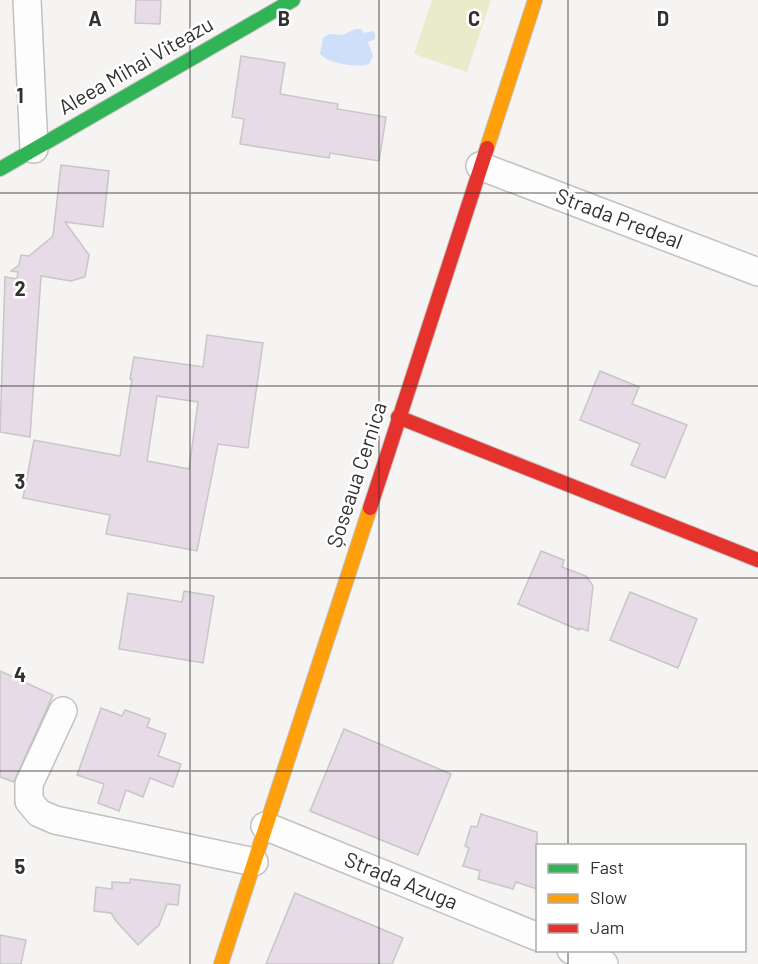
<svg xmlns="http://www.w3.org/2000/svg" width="758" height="964" font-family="Barlow,sans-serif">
	<rect width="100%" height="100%" fill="#f6f4f2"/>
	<path fill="#e9ebca" d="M432,0H491L467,72L414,54Z"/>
	<path fill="#cfdffa" d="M355,29H361L364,33L372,31L375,33V39L368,42L373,56L369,64C357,68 329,64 320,54L323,38L329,34L343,35Z"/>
	<g fill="#e6dbe7" stroke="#c8c6c6" stroke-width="1.5" fill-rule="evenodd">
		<path d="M136,0H161L160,24L135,23Z"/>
		<path d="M241,56L285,63L280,94L338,104L337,109L386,117L379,161L330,153L329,158L240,144L244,119L232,117Z"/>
		<path d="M61,165L109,171L103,227L65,222L89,255L85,277L71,281L41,276L30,437L0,432L5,277L17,279L18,272L11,271L19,265L21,255L29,256L53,236Z"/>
		<path d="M207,335L263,343L248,448L218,444L197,551L106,534L110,515L23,498L34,440L120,456L132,379H130L134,357L203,367ZM157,396L198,402L189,469L147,461Z"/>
		<path d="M600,371L639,387L632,404L687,425L665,478L631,465L640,444L580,420Z"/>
		<path d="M541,551L564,560L562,567L586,576L593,586L588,631L579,628V630L518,604Z"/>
		<path d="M184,591L214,596L203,663L119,649L128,593L182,602Z"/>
		<path d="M630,592L697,619L678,668L610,640Z"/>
		<path d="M0,671L53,695L14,782L0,777Z"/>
		<path d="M101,708L122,716L125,710L150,719L147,727L166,734L158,756L181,764L173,787L150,778L143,797L126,790L119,811L98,803L104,784L77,775Z"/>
		<path d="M344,729L451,774L418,855L310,811Z"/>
		<path d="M481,814L537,832V889L516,882L513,889L478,879L480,871L463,866L469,848L465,846L471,826L477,827Z"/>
		<path d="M130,879L180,885L178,905L167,904L159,925L138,945L116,921L111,913L94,911L96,887L112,889V882L130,883Z"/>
		<path d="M295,893L403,938L392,964H266Z"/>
		<path d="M0,935L26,940L21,964H0Z"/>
	</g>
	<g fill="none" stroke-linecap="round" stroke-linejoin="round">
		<g stroke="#c2c1bf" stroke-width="30">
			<g id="street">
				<path d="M27,0L34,149"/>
				<path d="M480,166L758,272"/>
				<path d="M63,711L29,784V801L39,813L55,820L254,862"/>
				<path d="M265,826L538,937"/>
				<path d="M571,950L604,964"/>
			</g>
		</g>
		<g stroke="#c2c1bf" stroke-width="16">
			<path id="fast" d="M0,169L293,0"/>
		</g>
		<g stroke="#c2c1bf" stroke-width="16">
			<g id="slow">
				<path d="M487,148L535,0"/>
				<path d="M221,964L370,508"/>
			</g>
		</g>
		<g stroke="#c2c1bf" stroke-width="16">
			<g id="jam">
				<path d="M398,417L758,560"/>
				<path d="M370,508L487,148"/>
			</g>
		</g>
		<use href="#street" stroke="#fefdfd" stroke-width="27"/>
		<use href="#fast" stroke="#30b455" stroke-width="14"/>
		<use href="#slow" stroke="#ff9f0a" stroke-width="14"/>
		<use href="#jam" stroke="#e5322d" stroke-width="14"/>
	</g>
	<path fill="none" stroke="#32312f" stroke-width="1.5" stroke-opacity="0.55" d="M190,0V964M379,0V964M568,0V846M0,193H758M0,386H758M0,578H758M0,771H758M568,950V964"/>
	<g text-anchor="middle" stroke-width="5" stroke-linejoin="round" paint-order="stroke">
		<g font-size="21" fill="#32312f" stroke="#fff">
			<text transform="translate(136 66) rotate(-30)" y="7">Aleea Mihai Viteazu</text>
			<text transform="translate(619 219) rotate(21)" y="7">Strada Predeal</text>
			<text transform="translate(357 475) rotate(-72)" y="7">Șoseaua Cernica</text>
			<text transform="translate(401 881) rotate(22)" y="7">Strada Azuga</text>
		</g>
	</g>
	<g font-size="20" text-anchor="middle" font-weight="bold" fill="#32312f" stroke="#fff" stroke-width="5" stroke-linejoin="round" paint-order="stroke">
		<text x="95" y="26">A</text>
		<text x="284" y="26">B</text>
		<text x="474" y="26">C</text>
		<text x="663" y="26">D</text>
		<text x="20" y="103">1</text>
		<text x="20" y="296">2</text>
		<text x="20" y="489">3</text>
		<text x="20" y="682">4</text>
		<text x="20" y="874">5</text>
	</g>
	<rect x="536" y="844" width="210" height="108" fill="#ffffff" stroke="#adadac" stroke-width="1.5"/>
	<rect x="548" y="864" width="30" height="9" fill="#30b455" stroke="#adadac" stroke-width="1.5"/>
	<text x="590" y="874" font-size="18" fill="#32312f">Fast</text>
	<rect x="548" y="894" width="30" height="9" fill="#ff9f0a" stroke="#adadac" stroke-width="1.5"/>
	<text x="590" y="904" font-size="18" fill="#32312f">Slow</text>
	<rect x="548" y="924" width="30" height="9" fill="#e5322d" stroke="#adadac" stroke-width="1.5"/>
	<text x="590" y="934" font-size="18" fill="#32312f">Jam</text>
</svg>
